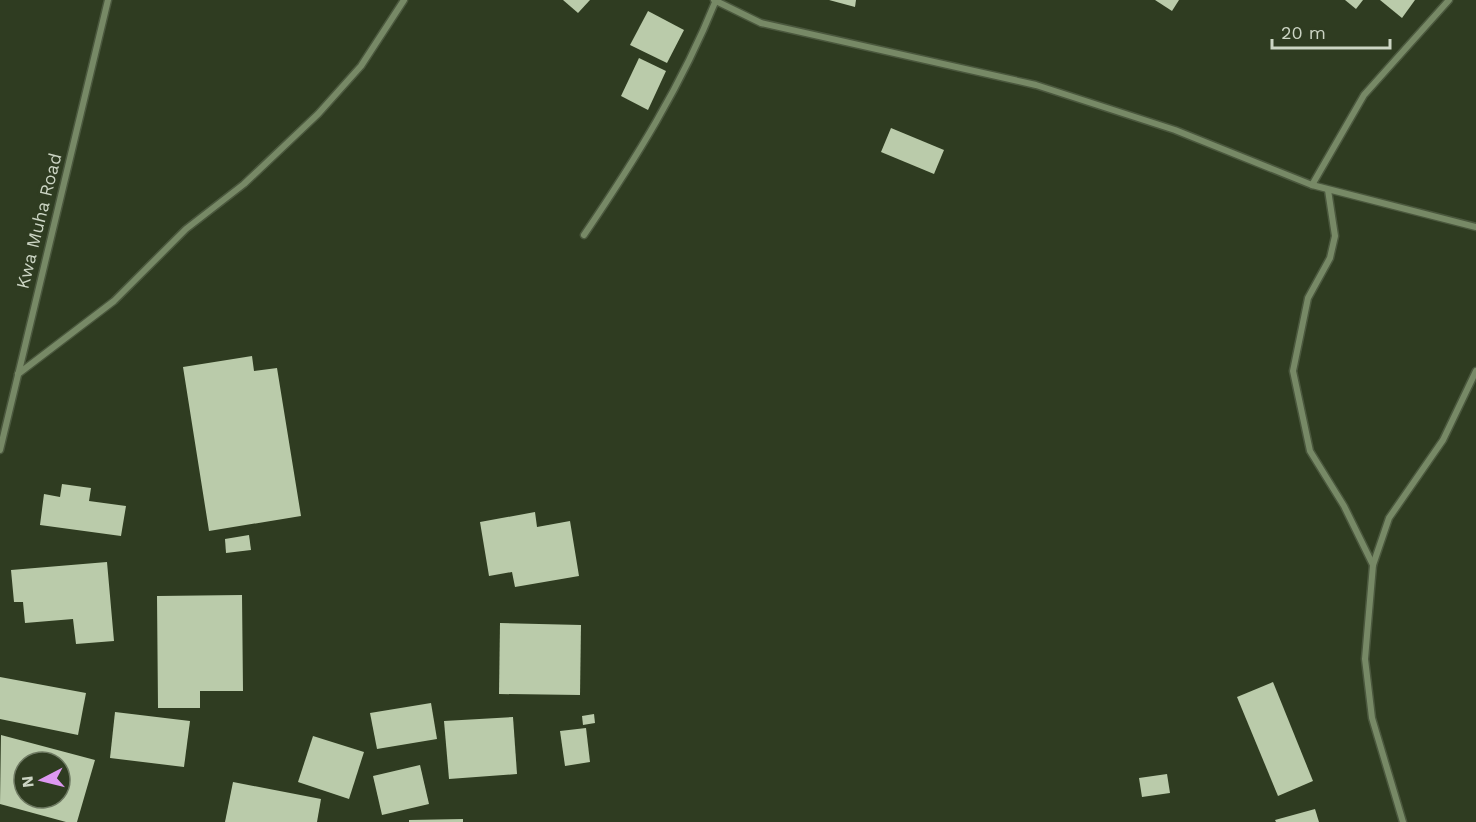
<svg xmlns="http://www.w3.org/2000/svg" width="1476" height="822" font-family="'Work Sans',sans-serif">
	<rect width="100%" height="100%" fill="#2f3c21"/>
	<g fill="#bacbaa" fill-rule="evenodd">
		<path d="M563,0H590L578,13Z"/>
		<path d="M829,0H856L855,7Z"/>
		<path d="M1155,0H1179L1172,11Z"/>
		<path d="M1345,0H1363L1356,9Z"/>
		<path d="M1380,0H1415L1402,18Z"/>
		<path d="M648,11L684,30L667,63L630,45Z"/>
		<path d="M639,58L666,71L648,110L621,96Z"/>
		<path d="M891,128L944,150L934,174L881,152Z"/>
		<path d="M252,356L254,371L277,368L301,516L209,531L183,367Z"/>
		<path d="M62,484L91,488L89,501L126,506L121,536L40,525L44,494L60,497Z"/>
		<path d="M535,512L537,527L570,521L579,576L515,587L512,572L489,576L480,522Z"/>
		<path d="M249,535L251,550L226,553L225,539Z"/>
		<path d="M107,562L114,641L76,644L73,619L25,623L23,602H14L11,570Z"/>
		<path d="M242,595L243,691H200V708H158L157,596Z"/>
		<path d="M500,623L581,625L580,695L499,694Z"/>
		<path d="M0,677L86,693L78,735L0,719Z"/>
		<path d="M1273,682L1313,781L1278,796L1237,697Z"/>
		<path d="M431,703L437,739L377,749L370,713Z"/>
		<path d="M115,712L190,721L184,767L110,758Z"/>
		<path d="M594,714L595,723L583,725L582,716Z"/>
		<path d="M513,717L517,774L449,779L444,721Z"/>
		<path d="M586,728L590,762L565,766L560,731Z"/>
		<path d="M1,735L95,760L77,822H66L0,804ZM24,762H60V798H24Z"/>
		<path d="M313,736L364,752L349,799L298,782Z"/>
		<path d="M420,765L429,804L382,815L373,776Z"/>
		<path d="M1167,774L1170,793L1142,797L1139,778Z"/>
		<path d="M233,782L321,799L317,822H225Z"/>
		<path d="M1315,809L1319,822H1276L1275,820Z"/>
		<path d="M463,819V822H409V820Z"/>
	</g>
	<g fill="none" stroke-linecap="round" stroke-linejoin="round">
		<g stroke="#4b583e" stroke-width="9">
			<g id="street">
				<path d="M714,0L761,23L1036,85L1175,130L1312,185L1476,227"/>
				<path d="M1312,185L1364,95L1449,0"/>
				<path d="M1328,190L1335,236L1330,258L1308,298L1293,371L1310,451L1344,506L1373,565L1365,659L1372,718L1403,822"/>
				<path d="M584,235C635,160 682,85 716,0"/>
				<path d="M18,374L114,301L186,229L244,184L318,114L361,66L404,0"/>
				<path d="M0,450L108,0"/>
				<path d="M1373,565L1389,518L1443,440L1476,371"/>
			</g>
		</g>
		<use href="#street" stroke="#778966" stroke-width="6"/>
	</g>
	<g text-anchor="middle" stroke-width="6" stroke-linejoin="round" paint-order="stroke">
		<g font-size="18" fill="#ccd5c4" stroke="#2f3c21">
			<text transform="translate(39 221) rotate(-76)" y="6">Kwa Muha Road</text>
		</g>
	</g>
	<g transform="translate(42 780) rotate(263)"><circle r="28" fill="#2f3c21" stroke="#6e7962" stroke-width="1.5"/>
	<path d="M0-4.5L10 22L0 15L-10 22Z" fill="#de98f2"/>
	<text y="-9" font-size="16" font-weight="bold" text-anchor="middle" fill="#ccd5c4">N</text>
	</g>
	<path d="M1272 39v9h118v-9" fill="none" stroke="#ccd5c4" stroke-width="3"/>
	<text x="1281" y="39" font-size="18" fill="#ccd5c4" stroke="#2f3c21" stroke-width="4.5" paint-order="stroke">20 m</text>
</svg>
